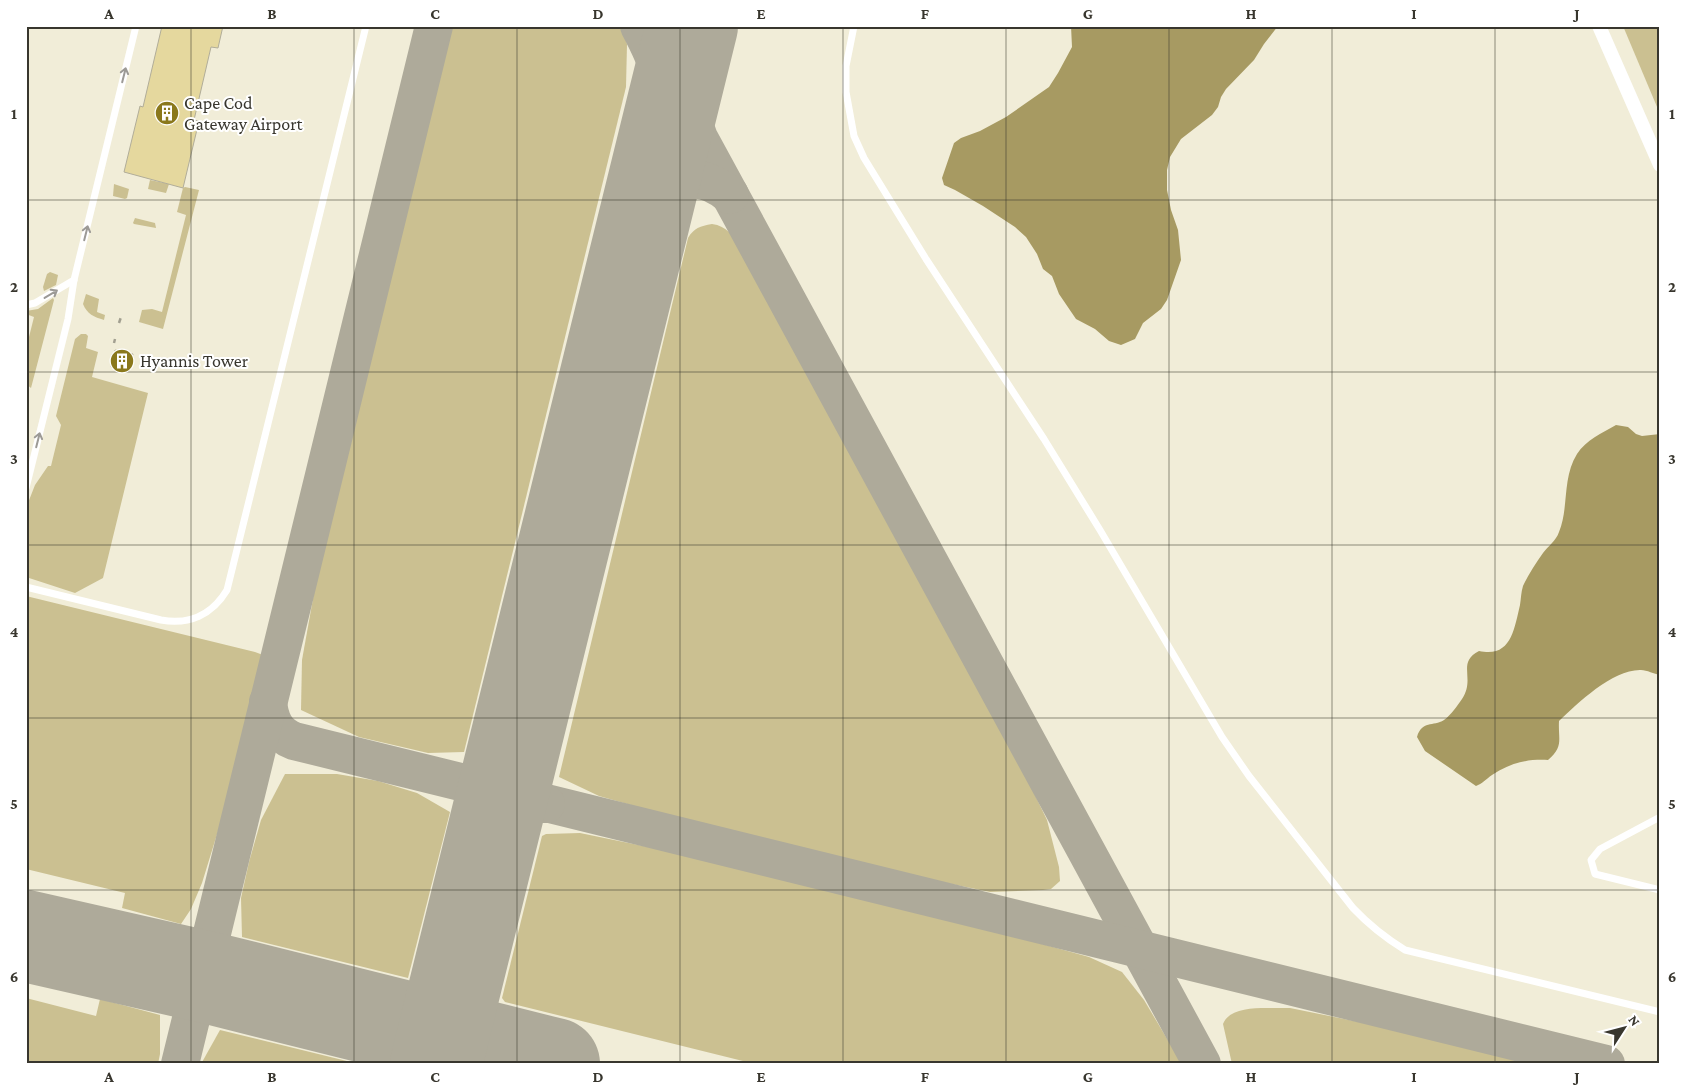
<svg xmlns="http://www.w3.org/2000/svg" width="1686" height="1090" font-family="'Crimson Pro',serif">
	<rect width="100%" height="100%" fill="#f1edd8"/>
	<g fill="#cbc091">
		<path d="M451,26H621L627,44L626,87L464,752L428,753L359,737L301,710L302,660L323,543Z"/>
		<path d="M1623,26H1660V114Z"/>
		<path d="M150,180L169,184L166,193L148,189Z"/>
		<path d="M114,184L129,189L127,198L125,199L113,196Z"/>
		<path d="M185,187L199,190L163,329L139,322L142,310L152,309L162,312L186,215L177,212L183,188Z"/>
		<path d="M135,218L155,223L156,228L134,224L133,223Z"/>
		<path d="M712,224C727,226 733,236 741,248L1001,725L1047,820L1059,867L1060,881L1051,889L1043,890L990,892L885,870L670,816L599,796L559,777L688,238C694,228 700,226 712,224Z"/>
		<path d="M50,272L58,275L56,285L44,291L43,287L47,274Z"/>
		<path d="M86,294L99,299L97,312L105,315L104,320C94,317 87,314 83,304Z"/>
		<path d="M53,298L54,300L31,388L26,384V349L34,317L26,314V311L38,309Z"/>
		<path d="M81,334H86L88,336L86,348L98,352L92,377L148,393L103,578L75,593L26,577V508L35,485L48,466H51L61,425L56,416L75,339Z"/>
		<path d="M26,596L255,652L263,655L226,805L202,883L191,909L181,924L122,908L125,893L26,869Z"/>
		<path d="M285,774H337L378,781L417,793L450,812L408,978L242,937L241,898L249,862L261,820Z"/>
		<path d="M580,833L653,848L759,872L988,929L1089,957L1122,972L1144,1000L1182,1064H755L505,1002L502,998L542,836L546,834Z"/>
		<path d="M26,998L96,1016L100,999L160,1015V1054L158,1064H26Z"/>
		<path d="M1290,1008L1423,1035L1540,1064H1232L1223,1024C1231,1003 1271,1009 1290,1008Z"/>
		<path d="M220,1030L359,1064H201Z"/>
	</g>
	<g fill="#a79a62">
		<path d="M1071,26H1278L1264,44L1254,60L1226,89L1221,97L1218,107L1212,115L1181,139L1170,157L1167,170V190L1171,210L1178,230L1181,260L1167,300L1161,309L1143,323L1135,339L1121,345L1109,341L1095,329L1076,319L1059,294L1052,276L1043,269L1037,254L1026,237L1015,227L983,206L955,190L944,185L942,178L954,143L961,138L980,131L1006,117L1049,87L1058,73L1072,47Z"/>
		<path d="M1616,425L1628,427L1636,434L1642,436L1660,434V675C1654,674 1647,670 1641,670C1613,669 1578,703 1559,721C1558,740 1564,746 1548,760C1526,759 1510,763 1492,775C1486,779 1482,784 1476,786L1425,751L1417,737C1422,720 1433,727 1444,720C1451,715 1457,706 1462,699C1476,678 1456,663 1479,651C1511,658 1514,630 1520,605C1521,599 1521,592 1523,586C1528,575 1536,563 1543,553C1548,546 1556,541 1559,532C1569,508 1562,478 1577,454C1586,440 1602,433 1616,425Z"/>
	</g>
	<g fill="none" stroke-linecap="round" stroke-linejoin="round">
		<g stroke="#aeaa9a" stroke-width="38">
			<path d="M639,26C662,69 666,86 665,135"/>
			<path d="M684,59C686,87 689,112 699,138L1202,1064"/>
			<path d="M647,208C675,179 696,168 730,195"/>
			<path d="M268,702C270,721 276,734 294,741L1606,1064"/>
			<path d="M513,755C516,783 520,792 546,804"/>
			<path d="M494,835C510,806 513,803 546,804"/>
			<path d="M209,945C212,970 221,975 242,986"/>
			<path d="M180,1064L434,26"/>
		</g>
		<g stroke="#aeaa9a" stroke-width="92">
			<path d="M26,936L202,976L554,1064"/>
			<path d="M436,1064L692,26"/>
		</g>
	</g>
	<g fill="#e5d89e" stroke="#b1ad99">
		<path d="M162,26H223L218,48L211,47L194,120L199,121L183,188L124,172L140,106L143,107Z"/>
		<path d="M115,350L133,354L129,371L111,367Z"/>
	</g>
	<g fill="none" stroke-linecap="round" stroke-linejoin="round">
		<g stroke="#a29f90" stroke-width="2.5" stroke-dasharray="5 2.5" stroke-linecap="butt">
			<path d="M119,323L121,317"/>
			<path d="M114,343L115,339"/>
		</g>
		<g stroke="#fff" stroke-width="7">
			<path d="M854,26L846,66V92L854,136L864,158L926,259L1044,439L1100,530L1222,737L1249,776L1353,908C1370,926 1384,937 1405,950L1660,1012"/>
			<path d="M26,305L35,303L74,280"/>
			<path d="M26,488L68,319L74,280L136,26"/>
			<path d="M26,587L161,620C189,625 212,615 227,590L366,26"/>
			<path d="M1660,817L1600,849L1591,860L1595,874L1660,890"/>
		</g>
		<path stroke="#fff" stroke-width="14" d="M1599,26L1660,165"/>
	</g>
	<defs><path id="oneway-shaft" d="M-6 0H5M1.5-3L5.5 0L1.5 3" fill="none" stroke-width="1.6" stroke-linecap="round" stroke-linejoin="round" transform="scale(1.25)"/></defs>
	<g stroke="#9c9a96">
		<use href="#oneway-shaft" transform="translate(124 75) rotate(-76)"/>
		<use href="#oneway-shaft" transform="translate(86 233) rotate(-76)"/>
		<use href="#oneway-shaft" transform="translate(51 294) rotate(-31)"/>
		<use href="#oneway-shaft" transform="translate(38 440) rotate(-76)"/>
	</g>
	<path fill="none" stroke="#38362e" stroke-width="1" stroke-opacity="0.55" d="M191,26V1064M354,26V1064M517,26V1064M680,26V1064M843,26V1064M1006,26V1064M1169,26V1064M1332,26V1064M1495,26V1064M26,200H1660M26,372H1660M26,545H1660M26,718H1660M26,890H1660"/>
	<defs>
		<g id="building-disc" transform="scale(1.25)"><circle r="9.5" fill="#8a781c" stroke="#fff"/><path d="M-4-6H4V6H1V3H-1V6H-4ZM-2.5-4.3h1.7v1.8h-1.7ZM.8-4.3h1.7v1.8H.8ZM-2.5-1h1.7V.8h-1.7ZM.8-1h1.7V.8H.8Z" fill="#fff"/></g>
	</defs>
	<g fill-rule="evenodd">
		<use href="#building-disc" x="167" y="113"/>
		<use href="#building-disc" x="122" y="361"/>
	</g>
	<g text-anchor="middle" stroke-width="4" stroke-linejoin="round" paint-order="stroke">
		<g font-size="18" fill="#38362e" stroke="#fff" text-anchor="start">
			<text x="184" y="109">Cape Cod<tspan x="184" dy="21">Gateway Airport</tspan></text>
			<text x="140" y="367">Hyannis Tower</text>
		</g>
	</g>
	<rect width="1686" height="1090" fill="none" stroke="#ffffff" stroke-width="55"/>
	<g transform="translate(1624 1028) rotate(54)" stroke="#ffffff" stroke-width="4" paint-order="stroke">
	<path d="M0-4L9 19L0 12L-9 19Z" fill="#38362e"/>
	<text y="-8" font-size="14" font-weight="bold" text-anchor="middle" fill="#38362e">N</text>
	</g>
	<rect x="28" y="28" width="1630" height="1034" fill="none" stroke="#38362e" stroke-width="2"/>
	<g font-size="16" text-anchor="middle" font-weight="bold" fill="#38362e">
		<text x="109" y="19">A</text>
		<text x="272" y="19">B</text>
		<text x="435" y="19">C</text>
		<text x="598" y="19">D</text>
		<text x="761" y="19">E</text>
		<text x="925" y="19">F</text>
		<text x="1088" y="19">G</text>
		<text x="1251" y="19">H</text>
		<text x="1414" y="19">I</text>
		<text x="1577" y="19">J</text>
		<text x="14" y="119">1</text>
		<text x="1672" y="119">1</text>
		<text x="14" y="292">2</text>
		<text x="1672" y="292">2</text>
		<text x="14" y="464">3</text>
		<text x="1672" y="464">3</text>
		<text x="14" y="637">4</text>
		<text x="1672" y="637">4</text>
		<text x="14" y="809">5</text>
		<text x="1672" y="809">5</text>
		<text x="14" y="982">6</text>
		<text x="1672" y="982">6</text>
		<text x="109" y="1082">A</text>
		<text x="272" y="1082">B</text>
		<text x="435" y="1082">C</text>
		<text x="598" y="1082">D</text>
		<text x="761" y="1082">E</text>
		<text x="925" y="1082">F</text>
		<text x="1088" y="1082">G</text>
		<text x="1251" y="1082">H</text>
		<text x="1414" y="1082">I</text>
		<text x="1577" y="1082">J</text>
	</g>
</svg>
